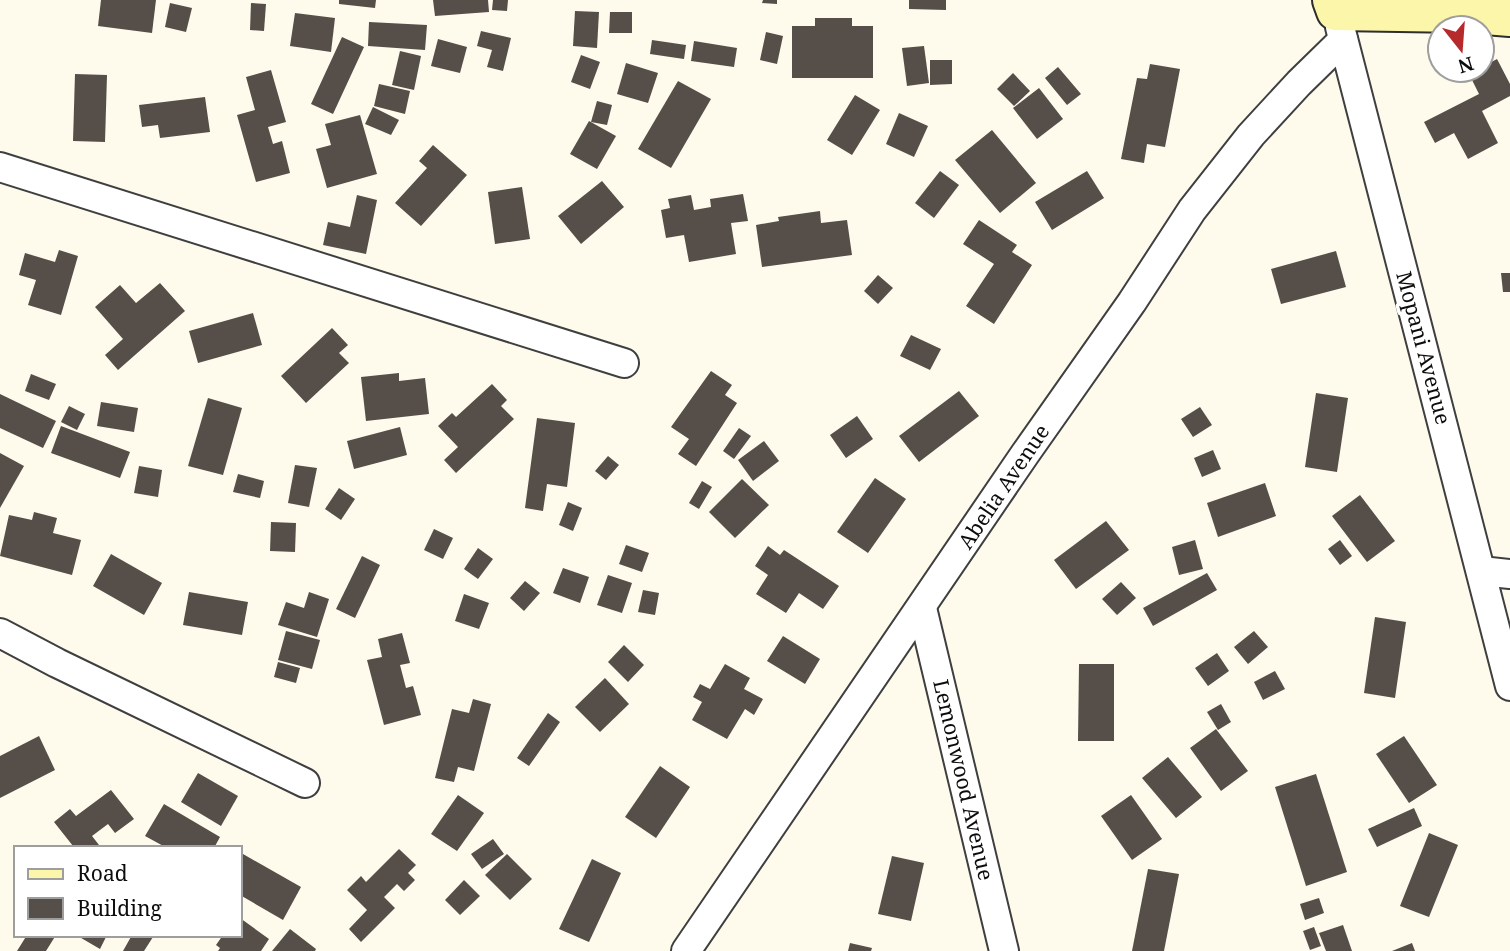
<svg xmlns="http://www.w3.org/2000/svg" width="1510" height="951" font-family="'Noto Serif',serif">
	<rect width="100%" height="100%" fill="#fefbed"/>
	<g fill="#554e49">
		<path d="M101,0H156L152,33L98,26Z"/>
		<path d="M339,0H376L375,8L339,4Z"/>
		<path d="M433,0H488L489,12L435,16Z"/>
		<path d="M493,0H508L507,11L492,10Z"/>
		<path d="M763,0H777V4L762,3Z"/>
		<path d="M909,0H946V10L909,9Z"/>
		<path d="M170,3L192,8L186,32L165,27Z"/>
		<path d="M251,3L266,4L264,31L250,30Z"/>
		<path d="M575,11L599,12L597,48L573,46Z"/>
		<path d="M610,12H632V33H609Z"/>
		<path d="M295,13L335,18L331,52L290,46Z"/>
		<path d="M815,18H852V26H873V78H792V26H815Z"/>
		<path d="M369,22L427,25L425,50L368,46Z"/>
		<path d="M481,31L511,38L503,71L487,67L492,50L477,46Z"/>
		<path d="M766,32L783,36L777,64L760,60Z"/>
		<path d="M342,37L364,47L333,114L311,104Z"/>
		<path d="M438,39L467,47L460,73L431,66Z"/>
		<path d="M652,40L686,45L684,59L650,54Z"/>
		<path d="M694,41L737,48L734,67L691,61Z"/>
		<path d="M924,46L929,83L907,86L902,48Z"/>
		<path d="M400,51L421,56L414,90L392,85Z"/>
		<path d="M581,55L600,62L590,89L571,82Z"/>
		<path d="M1497,59L1510,84V96L1482,111L1498,143L1468,159L1454,133L1435,143L1424,122L1479,94L1469,74L1482,70V67Z"/>
		<path d="M930,60H952V84L930,85Z"/>
		<path d="M626,63L658,73L648,103L617,94Z"/>
		<path d="M1150,64L1180,69L1165,147L1147,144L1144,163L1121,159L1137,78L1147,79Z"/>
		<path d="M1058,67L1081,94L1067,105L1045,78Z"/>
		<path d="M271,70L286,122L268,127L273,144L282,141L290,173L256,182L237,115L255,110L246,77Z"/>
		<path d="M1013,73L1030,91L1014,106L997,89Z"/>
		<path d="M75,74L107,75L105,142L73,141Z"/>
		<path d="M678,81L711,99L671,168L638,149Z"/>
		<path d="M379,84L410,91L405,114L374,106Z"/>
		<path d="M1039,88L1063,119L1037,139L1013,108Z"/>
		<path d="M855,95L880,110L852,155L827,140Z"/>
		<path d="M205,97L210,132L160,138L158,125L142,127L139,105Z"/>
		<path d="M597,101L612,105L607,125L591,122Z"/>
		<path d="M373,107L399,120L391,135L365,124Z"/>
		<path d="M899,113L928,126L914,157L886,144Z"/>
		<path d="M360,115L377,174L327,188L316,149L331,145L325,124Z"/>
		<path d="M589,121L616,136L597,169L570,154Z"/>
		<path d="M992,130L1036,183L1000,213L955,160Z"/>
		<path d="M433,145L467,175L421,226L395,203L427,168L419,161Z"/>
		<path d="M940,171L959,185L934,218L915,203Z"/>
		<path d="M1087,171L1104,198L1052,230L1035,202Z"/>
		<path d="M602,181L624,207L581,244L558,216Z"/>
		<path d="M522,187L530,239L495,244L488,192Z"/>
		<path d="M743,194L748,221L731,223L736,254L689,262L684,235L666,238L661,210L670,208L668,199L691,195L694,210L711,207L710,199Z"/>
		<path d="M357,195L377,200L366,254L323,245L328,222L350,227Z"/>
		<path d="M820,211L821,223L847,220L852,255L762,267L756,225L779,221L778,217Z"/>
		<path d="M979,220L1017,245L1012,252L1032,265L994,324L966,306L994,264L963,244Z"/>
		<path d="M59,250L78,256L61,315L28,305L36,280L19,275L25,253L55,262Z"/>
		<path d="M1336,251L1346,287L1281,304L1271,269Z"/>
		<path d="M1501,273H1510V292H1503Z"/>
		<path d="M878,275L893,288L878,304L864,291Z"/>
		<path d="M160,283L185,311L118,370L105,355L123,339L95,307L120,285L136,303Z"/>
		<path d="M253,313L262,345L198,363L189,331Z"/>
		<path d="M332,328L348,345L339,353L349,363L306,403L281,376Z"/>
		<path d="M911,335L941,349L930,370L900,356Z"/>
		<path d="M711,371L732,385L725,395L737,403L696,466L678,454L689,439L671,427Z"/>
		<path d="M399,373V381L425,378L429,414L366,421L361,377Z"/>
		<path d="M31,374L56,384L49,400L25,391Z"/>
		<path d="M492,384L507,400L501,406L514,419L456,473L444,460L458,447L438,426L452,413L456,417Z"/>
		<path d="M959,391L979,416L919,462L899,436Z"/>
		<path d="M1316,393L1348,398L1337,472L1305,467Z"/>
		<path d="M0,394L56,421L43,448L0,428Z"/>
		<path d="M208,398L242,408L223,475L188,466Z"/>
		<path d="M101,402L138,408L134,432L97,426Z"/>
		<path d="M69,406L85,414L77,430L61,422Z"/>
		<path d="M1200,407L1212,425L1193,437L1181,419Z"/>
		<path d="M857,416L873,439L846,458L830,435Z"/>
		<path d="M537,418L575,423L567,487L547,484L543,511L525,508Z"/>
		<path d="M61,426L130,452L120,478L51,453Z"/>
		<path d="M400,427L407,455L354,469L347,441Z"/>
		<path d="M739,428L751,436L734,459L723,451Z"/>
		<path d="M764,441L779,461L753,481L738,460Z"/>
		<path d="M1213,450L1221,469L1202,477L1194,458Z"/>
		<path d="M0,453L24,466L0,508Z"/>
		<path d="M608,456L619,465L606,480L595,471Z"/>
		<path d="M295,465L317,468L309,507L288,503Z"/>
		<path d="M139,466L162,470L158,497L134,493Z"/>
		<path d="M238,474L264,481L260,498L233,492Z"/>
		<path d="M875,478L906,499L868,553L837,532Z"/>
		<path d="M742,479L769,505L735,538L709,512Z"/>
		<path d="M702,481L712,487L699,509L689,503Z"/>
		<path d="M1265,483L1276,516L1218,537L1207,503Z"/>
		<path d="M339,488L355,499L341,520L325,509Z"/>
		<path d="M1360,495L1395,541L1367,562L1332,516Z"/>
		<path d="M568,502L582,508L573,531L559,525Z"/>
		<path d="M34,512L57,518L53,533L81,540L72,575L0,556L9,515L32,520Z"/>
		<path d="M1106,521L1129,550L1076,589L1054,560Z"/>
		<path d="M271,522L296,523L295,552L270,551Z"/>
		<path d="M434,529L453,538L443,559L424,550Z"/>
		<path d="M1195,540L1203,569L1179,575L1172,547Z"/>
		<path d="M1340,540L1352,556L1340,565L1328,549Z"/>
		<path d="M626,545L649,553L642,572L619,564Z"/>
		<path d="M768,546L780,555L784,550L839,586L823,609L799,593L786,613L756,594L768,575L755,566Z"/>
		<path d="M478,548L493,559L478,579L464,569Z"/>
		<path d="M111,554L162,583L144,615L93,586Z"/>
		<path d="M362,556L380,565L355,618L336,609Z"/>
		<path d="M563,568L589,577L580,603L553,593Z"/>
		<path d="M1207,573L1217,590L1153,626L1143,608Z"/>
		<path d="M608,575L632,583L622,613L597,605Z"/>
		<path d="M525,581L540,593L524,611L510,598Z"/>
		<path d="M1121,582L1136,598L1117,615L1102,599Z"/>
		<path d="M643,590L659,593L655,615L638,612Z"/>
		<path d="M189,592L248,602L242,635L183,625Z"/>
		<path d="M309,592L329,599L317,637L278,625L286,602L304,608Z"/>
		<path d="M464,594L489,603L479,629L455,621Z"/>
		<path d="M1375,617L1406,622L1395,698L1364,693Z"/>
		<path d="M286,631L320,640L312,669L278,660Z"/>
		<path d="M1254,631L1268,647L1248,664L1234,647Z"/>
		<path d="M402,633L410,663L400,665L406,688L413,686L421,715L384,725L367,660L382,657L378,639Z"/>
		<path d="M783,636L820,659L805,684L767,661Z"/>
		<path d="M624,645L644,665L628,682L608,662Z"/>
		<path d="M1217,653L1229,671L1208,686L1195,668Z"/>
		<path d="M278,662L300,668L296,683L274,677Z"/>
		<path d="M725,664L750,678L744,689L763,699L754,715L745,709L727,739L692,720L702,702L693,697L700,684L710,689Z"/>
		<path d="M1079,664H1114V741H1078Z"/>
		<path d="M1275,671L1285,689L1263,700L1254,682Z"/>
		<path d="M605,678L629,704L600,732L575,707Z"/>
		<path d="M473,699L491,704L474,771L458,767L454,782L435,778L452,709L469,713Z"/>
		<path d="M1221,704L1231,722L1218,730L1207,712Z"/>
		<path d="M548,713L560,722L529,766L517,758Z"/>
		<path d="M1216,729L1248,771L1221,791L1190,748Z"/>
		<path d="M39,736L55,770L0,798V756Z"/>
		<path d="M1404,736L1437,785L1409,803L1376,754Z"/>
		<path d="M1168,757L1202,797L1176,818L1142,778Z"/>
		<path d="M660,766L690,787L656,838L625,817Z"/>
		<path d="M198,773L238,796L221,826L181,802Z"/>
		<path d="M1316,774L1347,872L1306,886L1275,787Z"/>
		<path d="M111,790L134,819L115,833L108,824L92,836L99,845L96,848H70L73,846L54,822L70,809L76,816Z"/>
		<path d="M458,795L484,813L457,851L431,834Z"/>
		<path d="M1131,795L1162,839L1132,860L1101,816Z"/>
		<path d="M164,804L220,837L214,848H167L145,836Z"/>
		<path d="M1414,808L1422,826L1377,847L1368,829Z"/>
		<path d="M1429,833L1458,845L1429,917L1400,906Z"/>
		<path d="M493,839L504,854L482,869L471,854Z"/>
		<path d="M399,849L416,865L408,873L415,880L404,891L397,884L384,897L395,908L361,942L349,929L367,910L347,890L361,876L366,882Z"/>
		<path d="M243,854L301,887L283,920L240,895V859Z"/>
		<path d="M507,854L532,879L510,900L485,875Z"/>
		<path d="M892,856L924,863L911,921L878,914Z"/>
		<path d="M592,859L621,873L589,942L559,929Z"/>
		<path d="M1148,869L1179,874L1164,951H1132Z"/>
		<path d="M464,880L480,896L460,915L445,900Z"/>
		<path d="M1319,898L1324,913L1305,920L1300,904Z"/>
		<path d="M240,918L269,939L261,951H218L220,948L216,945L223,935H240Z"/>
		<path d="M1343,925L1352,951H1326L1319,933Z"/>
		<path d="M1314,927L1321,946L1310,950L1303,931Z"/>
		<path d="M290,929L316,949L315,951H272Z"/>
		<path d="M27,935H56L46,951H17Z"/>
		<path d="M76,935H107L100,949Z"/>
		<path d="M132,935H150L153,937L144,951H123Z"/>
		<path d="M850,943L872,948L871,951H848Z"/>
		<path d="M1412,943L1415,951H1392Z"/>
	</g>
	<g fill="none" stroke-linecap="round" stroke-linejoin="round">
		<g stroke="#3f3f3f" stroke-width="32">
			<g id="street">
				<path d="M1340,27L1510,686"/>
				<path d="M0,167L624,363"/>
				<path d="M1481,571L1510,574"/>
				<path d="M922,608L1004,951"/>
				<path d="M0,633L57,663L305,783"/>
				<path d="M686,951L1025,454L1132,302L1192,210L1251,135L1299,83L1343,40"/>
			</g>
		</g>
		<g stroke="#2e2e2e" stroke-width="42">
			<path id="secondary" d="M1332,0L1336,11L1461,13L1510,17"/>
		</g>
		<use href="#street" stroke="#fff" stroke-width="28"/>
		<use href="#secondary" stroke="#fcf6aa" stroke-width="38"/>
	</g>
	<g text-anchor="middle" stroke-width="7" stroke-linejoin="round" paint-order="stroke">
		<g font-size="21" fill="#0c0c0c" stroke="#fff">
			<text transform="translate(1423 348) rotate(75)" y="7">Mopani Avenue</text>
			<text transform="translate(1004 487) rotate(-56)" y="7">Abelia Avenue</text>
			<text transform="translate(963 780) rotate(77)" y="7">Lemonwood Avenue</text>
		</g>
	</g>
	<rect x="14" y="846" width="228" height="91" fill="#ffffff" stroke="#9e9e9e" stroke-width="2"/>
	<rect x="28" y="869" width="35" height="10" fill="#fcf6aa" stroke="#9e9e9e" stroke-width="2"/>
	<text x="77" y="881" font-size="21" fill="#0c0c0c">Road</text>
	<rect x="28" y="898" width="35" height="21" fill="#554e49" stroke="#9e9e9e" stroke-width="2"/>
	<text x="77" y="916" font-size="21" fill="#0c0c0c">Building</text>
	<g transform="translate(1461 49) rotate(163)"><circle r="33" fill="#ffffff" stroke="#9e9e9e" stroke-width="2"/>
	<path d="M0-5L12 26L0 18L-12 26Z" fill="#b72a2b"/>
	<text y="-10" font-size="19" font-weight="bold" text-anchor="middle" fill="#0c0c0c">N</text>
	</g>
</svg>
